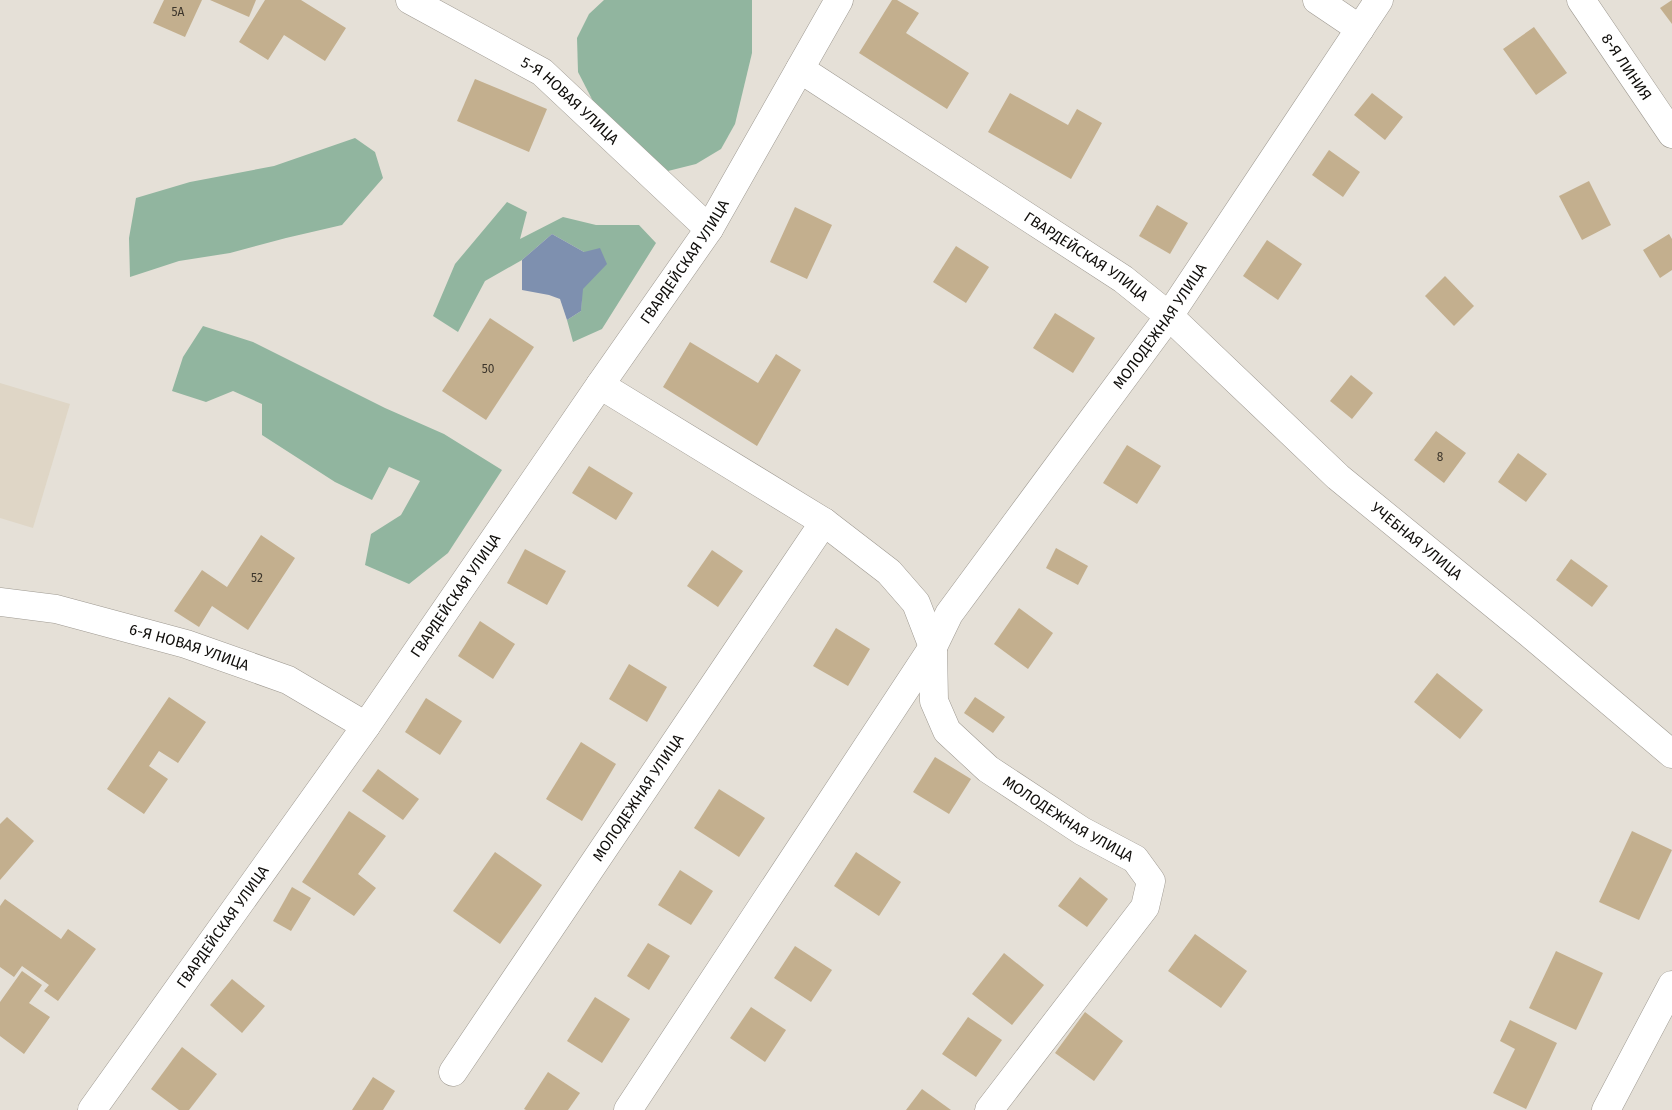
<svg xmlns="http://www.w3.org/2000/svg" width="1672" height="1110" font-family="'Fira Sans',sans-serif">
	<rect width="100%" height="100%" fill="#e5e0d7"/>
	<path fill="#dfd6c6" d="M0,383L70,404L33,528L0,518Z"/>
	<g fill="#91b59f">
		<path d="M604,0H752V53L735,124L721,149L696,164L668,171L596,107L578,72L577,38L589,14Z"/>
		<path d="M355,138L375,152L383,178L342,225L286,238L230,253L179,261L130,277L129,238L136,198L190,182L274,166Z"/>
		<path d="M507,202L527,212L520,239L563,217L596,225H639L656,243L602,329L573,342L567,320L581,311L584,252L552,234L522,260L485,281L458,332L433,316L455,264Z"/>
		<path d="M203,326L253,342L385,408L444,434L502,470L448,553L409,584L365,565L371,534L401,515L420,481L389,467L372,500L335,482L262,435V404L233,391L206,402L172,391L183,357Z"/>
	</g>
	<path fill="#7e90af" d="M552,234L584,252L600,248L607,264L583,289L581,311L567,320L560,299L549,295L522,290V260Z"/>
	<g fill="#c3af8e">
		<path d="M164,0H202L185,37L153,23Z"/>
		<path d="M210,0H256L249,17Z"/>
		<path d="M265,0H301L346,28L325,61L284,35L268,60L239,42Z"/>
		<path d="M892,0H897L919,13L906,33L969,73L947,109L859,53Z"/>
		<path d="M1672,0V24L1660,8Z"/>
		<path d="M1534,27L1567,73L1536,95L1503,49Z"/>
		<path d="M475,79L547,109L529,152L457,121Z"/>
		<path d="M1010,93L1068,125L1077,109L1102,123L1071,179L988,132Z"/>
		<path d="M1372,93L1403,117L1385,140L1354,115Z"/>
		<path d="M1329,150L1360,172L1343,197L1312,175Z"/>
		<path d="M1589,181L1611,225L1582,240L1559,196Z"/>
		<path d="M1157,205L1188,223L1170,254L1139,236Z"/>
		<path d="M795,207L832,225L807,279L770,262Z"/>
		<path d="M1669,234L1672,239V270L1660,278L1643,250Z"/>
		<path d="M1267,240L1302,264L1278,300L1243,276Z"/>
		<path d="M956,246L989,267L966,303L933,282Z"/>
		<path d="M1445,276L1474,306L1454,326L1425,296Z"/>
		<path d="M1055,313L1095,338L1073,373L1033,348Z"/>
		<path d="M490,318L534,347L486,420L442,391Z"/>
		<path d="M690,342L758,383L776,354L801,370L757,446L663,387Z"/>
		<path d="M1351,375L1373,393L1352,419L1330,401Z"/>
		<path d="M1436,431L1466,453L1444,483L1414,460Z"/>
		<path d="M1127,445L1161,466L1137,504L1103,483Z"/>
		<path d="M1518,453L1547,474L1526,502L1498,482Z"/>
		<path d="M589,466L633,493L616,520L572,493Z"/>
		<path d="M261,535L295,558L248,630L212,606L199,627L174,611L202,570L227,587Z"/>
		<path d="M1056,548L1088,566L1078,585L1046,568Z"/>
		<path d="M525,549L566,571L547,605L507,583Z"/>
		<path d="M712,550L743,571L718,607L687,586Z"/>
		<path d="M1571,559L1608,586L1592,607L1556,580Z"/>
		<path d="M1019,608L1053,633L1028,669L994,644Z"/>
		<path d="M480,621L515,644L493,679L458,656Z"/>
		<path d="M836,628L870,649L848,686L813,666Z"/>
		<path d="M629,664L667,687L647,722L609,699Z"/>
		<path d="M1437,673L1483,710L1460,739L1414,702Z"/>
		<path d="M169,697L206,722L178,763L159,751L149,766L168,779L144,814L107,789Z"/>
		<path d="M975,697L1005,717L993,733L964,713Z"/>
		<path d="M426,698L462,721L440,755L405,732Z"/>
		<path d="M581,742L616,764L582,821L546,799Z"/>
		<path d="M935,757L971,779L949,814L913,792Z"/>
		<path d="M378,769L419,799L403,820L362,791Z"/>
		<path d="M719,789L765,818L739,857L694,828Z"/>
		<path d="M349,811L386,836L358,874L376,888L354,916L302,882Z"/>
		<path d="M7,817L34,841L0,880V824Z"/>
		<path d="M1632,831L1672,850L1639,920L1599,902Z"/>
		<path d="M495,852L542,885L500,944L453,911Z"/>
		<path d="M856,852L901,882L879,916L834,886Z"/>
		<path d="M680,870L713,891L691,925L658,905Z"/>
		<path d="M1080,877L1108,899L1087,927L1058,906Z"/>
		<path d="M292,887L311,898L291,931L273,921Z"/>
		<path d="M5,899L61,939L68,929L96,949L58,1001L44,991L49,985L22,966L14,977L0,967V906Z"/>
		<path d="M1195,934L1247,971L1221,1008L1168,971Z"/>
		<path d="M648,943L670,956L649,990L627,976Z"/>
		<path d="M795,946L832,970L811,1002L774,978Z"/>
		<path d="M1556,951L1603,973L1576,1030L1529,1008Z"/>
		<path d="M1004,953L1044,985L1012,1025L972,994Z"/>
		<path d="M22,971L42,985L29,1003L50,1017L24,1054L0,1036V1002Z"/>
		<path d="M232,979L265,1006L242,1033L210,1005Z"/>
		<path d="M595,997L630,1019L602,1063L567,1041Z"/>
		<path d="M751,1007L786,1030L765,1062L730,1038Z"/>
		<path d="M1085,1012L1123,1041L1094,1081L1055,1053Z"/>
		<path d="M968,1017L1002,1040L976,1077L942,1054Z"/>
		<path d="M1510,1020L1557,1043L1526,1109L1493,1093L1515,1049L1500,1041Z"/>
		<path d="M182,1047L217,1074L189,1110H179L151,1089Z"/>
		<path d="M548,1072L580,1093L568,1110H526L524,1109Z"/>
		<path d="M373,1077L395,1091L383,1110H352Z"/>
		<path d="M922,1089L951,1110H906Z"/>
	</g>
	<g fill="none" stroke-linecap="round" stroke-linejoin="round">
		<g stroke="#9e9991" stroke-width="29">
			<g id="minor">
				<path id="s1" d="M410,0L542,72L709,229"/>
				<path d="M1317,0L1360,29"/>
				<path id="s2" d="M1581,0L1672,134"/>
				<path id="s3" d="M800,69L1123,279L1169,316L1338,477L1529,633L1672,754"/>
				<path id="s4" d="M600,385L824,522L889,572L916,603L933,647L934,701L947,731L988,769L1082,831L1135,859L1151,881L1145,907L989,1110"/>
				<path id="s5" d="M0,602L56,609L186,644L288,680L366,726"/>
				<path id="s6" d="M453,1072L824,522"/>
				<path id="s7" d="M628,1110L933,647L949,614L1169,316L1379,0"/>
				<path d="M1606,1110L1672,985"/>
			</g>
		</g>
		<g stroke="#9e9991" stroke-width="29">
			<g id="secondary">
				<path id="s8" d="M92,1110L366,726L600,385L709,229L839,0"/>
			</g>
		</g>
		<use href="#minor" stroke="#fff" stroke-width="28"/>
		<use href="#secondary" stroke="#fff" stroke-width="28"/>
	</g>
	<g text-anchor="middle" stroke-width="4.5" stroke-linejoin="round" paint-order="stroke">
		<g font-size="12" fill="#3d362c">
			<text x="178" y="16">5А</text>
			<text x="488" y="373">50</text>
			<text x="1440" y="461">8</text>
			<text x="257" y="582">52</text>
		</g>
		<g font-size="15" fill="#100e0b" stroke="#f3ede4">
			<text dy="5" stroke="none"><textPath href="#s2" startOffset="81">8-Я ЛИНИЯ</textPath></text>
			<text dy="5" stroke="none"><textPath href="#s1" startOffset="190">5-Я НОВАЯ УЛИЦА</textPath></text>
			<text dy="5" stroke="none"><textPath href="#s3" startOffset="342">ГВАРДЕЙСКАЯ УЛИЦА</textPath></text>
			<text dy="5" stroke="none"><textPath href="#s8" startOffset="1035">ГВАРДЕЙСКАЯ УЛИЦА</textPath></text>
			<text dy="5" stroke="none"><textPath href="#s7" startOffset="948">МОЛОДЕЖНАЯ УЛИЦА</textPath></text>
			<text dy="5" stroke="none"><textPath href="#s3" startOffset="779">УЧЕБНАЯ УЛИЦА</textPath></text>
			<text dy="5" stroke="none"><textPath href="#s8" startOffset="630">ГВАРДЕЙСКАЯ УЛИЦА</textPath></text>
			<text dy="5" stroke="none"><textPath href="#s5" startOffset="195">6-Я НОВАЯ УЛИЦА</textPath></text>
			<text dy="5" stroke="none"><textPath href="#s6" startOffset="331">МОЛОДЕЖНАЯ УЛИЦА</textPath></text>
			<text dy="5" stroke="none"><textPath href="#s4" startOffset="670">МОЛОДЕЖНАЯ УЛИЦА</textPath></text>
			<text dy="5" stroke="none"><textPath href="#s8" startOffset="225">ГВАРДЕЙСКАЯ УЛИЦА</textPath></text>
		</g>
	</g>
</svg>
